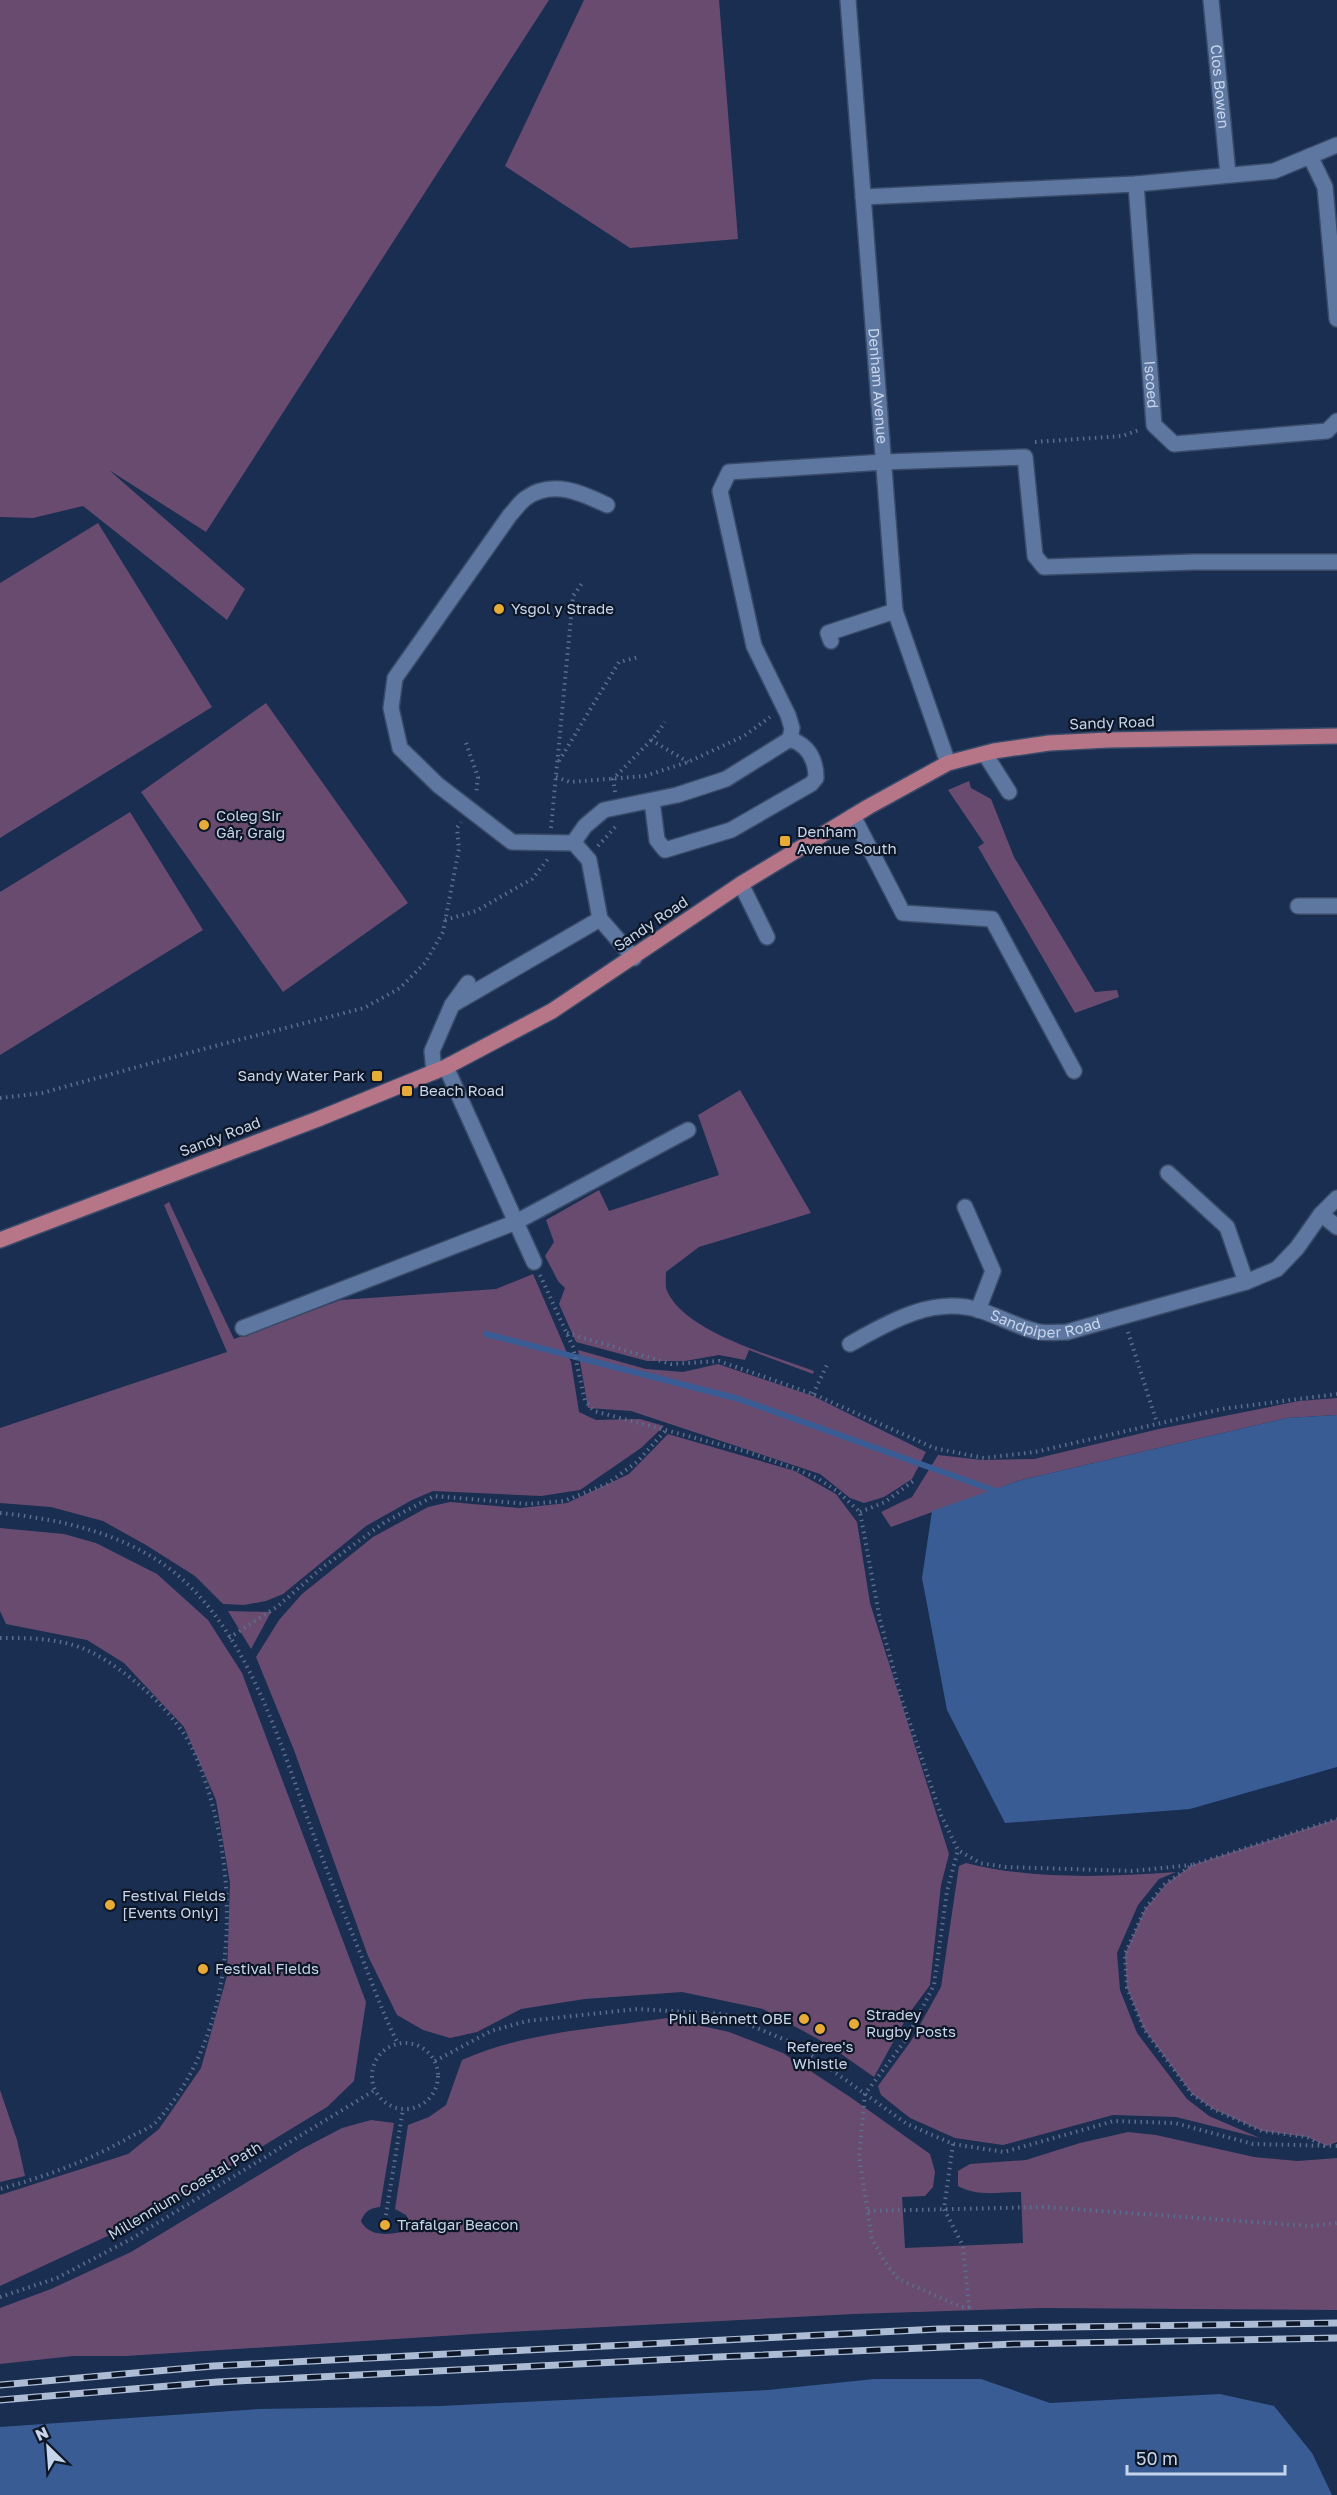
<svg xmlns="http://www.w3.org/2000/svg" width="1337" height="2495" font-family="'Golos Text',sans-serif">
	<rect width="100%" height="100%" fill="#192e51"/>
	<g fill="#694b70">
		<path d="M0,0H549L206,532L109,470L245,589L227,620L83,506L33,518L0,517Z"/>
		<path d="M584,0H719L738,239L630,248L505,166Z"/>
		<path d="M98,523L212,707L0,838V583Z"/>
		<path d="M266,703L408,903L283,992L141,792Z"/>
		<path d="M969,781L971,788L991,799L1014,857L1095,992L1117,990L1119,997L1075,1013L978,847L984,843L948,790Z"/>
		<path d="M130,812L203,930L0,1055V892Z"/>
		<path d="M740,1090L811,1213L699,1247L666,1272C666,1278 665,1286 667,1291C686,1333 772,1355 814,1371L813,1374L749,1350L745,1360L719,1355L685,1361H647L576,1342L559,1304L565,1288L558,1281L545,1256L554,1242L546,1220L599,1190L609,1211L719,1175L698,1115Z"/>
		<path d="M169,1202L234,1339L341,1300L496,1289L533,1274L571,1362L579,1412L596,1420L640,1419L664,1426L641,1448L580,1490L541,1496L433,1491L412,1500L366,1526L283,1594L266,1601L244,1605L223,1604L195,1576L146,1545L103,1521L51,1507L0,1503V1428L227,1352L164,1205Z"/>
		<path d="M578,1350L646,1369L683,1372L718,1364L813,1396L926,1452L912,1479L884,1497L864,1503L850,1498L820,1474L631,1411L588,1408Z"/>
		<path d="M1337,1398V1415L1287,1418L1021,1480L891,1527L881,1512L912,1497L938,1455L982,1460L1034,1459L1159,1429L1299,1401Z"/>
		<path d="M668,1434L795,1471L836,1494L857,1522L870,1603L949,1854L941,1885L930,1985L908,2015L874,2077L827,2044L763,2009L682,1992L585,1999L521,2009L477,2032L450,2038L423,2030L397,2015L368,1956L294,1750L256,1657L279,1620L302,1594L373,1537L428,1507L450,1502L520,1508L567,1503L629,1474Z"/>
		<path d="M0,1528L64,1534L96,1543L157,1574L208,1620L242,1673L366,2002L354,2081L327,2107L142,2220L0,2286V2195L128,2154L159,2129L201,2068L227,1976L230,1883L216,1800L184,1727L124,1663L87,1640L6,1624L0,1611Z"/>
		<path d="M228,1611L271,1612L251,1649Z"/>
		<path d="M1337,1819V2142L1327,2146L1307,2137L1262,2131L1213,2109L1192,2094L1144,2029L1127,1988L1125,1954L1145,1909L1167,1883L1192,1865Z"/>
		<path d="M966,1863C1033,1880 1107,1877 1176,1872L1159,1879L1138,1905L1117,1953L1120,1990L1137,2033L1187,2099L1209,2116L1260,2138L1176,2117L1113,2115L1003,2145L955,2138L910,2118L881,2095L878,2086L911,2041L941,1987L959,1866Z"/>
		<path d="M667,2018L729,2032L783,2053L850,2097L930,2154L935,2172L933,2187L925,2196L902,2197L905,2248L1023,2243L1021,2192C999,2192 978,2197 958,2186V2171L970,2164L1026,2160L1080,2143L1128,2132L1156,2135L1254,2157L1298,2161L1337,2158V2310L1043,2308L854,2314L490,2333L126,2356H73L0,2364V2308L51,2289L131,2252L302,2149L342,2128L371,2120L394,2123L380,2207C370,2208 365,2211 361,2221C368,2238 394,2235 408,2230L410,2222L406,2215L395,2209L408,2125L429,2117L446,2105L462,2060C523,2032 601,2028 667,2018Z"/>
		<path d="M0,2090L17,2140L25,2176L0,2182Z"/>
	</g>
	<g fill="#395c95">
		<path d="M1337,1415V1767L1190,1809L1005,1823L947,1710L922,1578L932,1511L1021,1480L1287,1418Z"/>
		<path d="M874,2379H981L1050,2403L1220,2394L1274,2406L1312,2453L1332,2495H0V2427L259,2409L441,2406L768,2390Z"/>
	</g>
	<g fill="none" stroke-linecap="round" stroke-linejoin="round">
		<path stroke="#395c95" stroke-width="6" d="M486,1334L739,1399L993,1490"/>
		<g stroke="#3a4b69" stroke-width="18">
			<g id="minor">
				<path id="s1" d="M848,0L895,611L948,763"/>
				<path id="s2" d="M1211,0L1228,174"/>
				<path d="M1310,156L1325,187L1337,319"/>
				<path id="s3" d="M1136,184L1154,425L1174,444L1327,431L1337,421"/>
				<path d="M863,197L1136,184L1274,171L1337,145"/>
				<path d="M831,641L828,633L895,611"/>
				<path d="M790,739L792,728L788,715L754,646L720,491L729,472L884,462L1025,457L1035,556L1044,567L1194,562H1337"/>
				<path d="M985,754L1009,792"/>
				<path d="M853,816L903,913L992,919L1074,1071"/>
				<path d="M573,843L585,826L604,810L677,795L726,779L790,739C808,745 816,759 816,778L811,784L731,830L665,850L657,840L652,801"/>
				<path d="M741,884L767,937"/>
				<path d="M1298,906H1337"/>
				<path d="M600,919L589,860L574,843L512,842L438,785L400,748L391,708L395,678L510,515C515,510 520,502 526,498C552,479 582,493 607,505"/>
				<path d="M452,1005L600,919L634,958"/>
				<path d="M446,1067L534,1262"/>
				<path d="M434,1072L432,1051L452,1005L468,983"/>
				<path d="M1168,1173L1227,1227L1246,1282"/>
				<path d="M965,1207L993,1271L978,1310"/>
				<path d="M1321,1214L1337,1227"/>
				<path d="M243,1328L516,1222L688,1130"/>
				<path id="s4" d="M850,1344C889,1322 933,1296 979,1310C998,1316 1016,1326 1035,1331C1045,1334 1057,1332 1067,1332L1246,1282L1277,1269L1297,1248L1321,1214L1337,1198"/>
			</g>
		</g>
		<g stroke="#3a4b69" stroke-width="18">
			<path id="major" d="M0,1240L318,1119L446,1067L552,1011L741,884L868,807L948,763L994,751L1049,743L1108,740L1337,736"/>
		</g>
		<g stroke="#5c6e8d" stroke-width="4" stroke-dasharray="1.5 4.5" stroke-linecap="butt">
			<path d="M1035,442L1122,436L1139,430"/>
			<path d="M651,740L688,762"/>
			<path d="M466,743L478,777L476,794"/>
			<path d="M559,761L619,662L639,657"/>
			<path d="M556,777L570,782L645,776L688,762L744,736L770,717"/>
			<path d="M615,792L613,779L655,736L665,722"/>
			<path d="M551,828L573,596L583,582"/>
			<path d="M598,846L617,825"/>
			<path d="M445,920L476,911L532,879L548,859"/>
			<path d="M0,1098L42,1093L207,1048L364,1008L400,988L425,963L443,932L459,849L457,828L461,822"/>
			<path d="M540,1275L573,1347L585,1401L594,1411L748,1452L796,1469L817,1478L837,1491L860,1512L880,1620L902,1700L941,1815L958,1850L980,1863L1005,1867L1133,1871L1192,1865"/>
			<path d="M1128,1332L1157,1423"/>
			<path d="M567,1333L671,1364L719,1361L813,1394L934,1448L984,1458L1035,1452L1222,1409L1337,1394"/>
			<path d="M813,1394L827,1365"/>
			<path d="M860,1512L885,1502L916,1479"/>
			<path d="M0,1513C57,1519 115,1531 163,1564C244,1620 278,1737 310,1825C327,1872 346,1918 365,1965C375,1991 385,2018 398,2044"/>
			<path d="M0,1638C32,1638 64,1638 93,1653C129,1672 176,1713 193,1750C243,1861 243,2027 157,2121C151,2128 139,2132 130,2137C88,2161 47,2176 0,2189"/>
			<path d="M229,1638L278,1606L323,1567L385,1522L434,1496L528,1504L564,1501L607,1484L637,1462L666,1430"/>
			<circle cx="405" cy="2076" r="33"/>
			<path d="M435,2061L491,2031L527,2021L637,2009L724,2014L797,2045L907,2124L953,2144L1004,2152L1114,2121L1175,2123L1253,2144L1337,2146"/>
			<path d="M953,2144L944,2209L963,2246L969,2307H962L898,2279L885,2262L872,2239L859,2156L865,2094L907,2038L934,1985L947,1891L958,1850"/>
			<path d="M1325,2146L1307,2137L1262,2131L1213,2109L1192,2094L1144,2029L1127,1988L1125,1954L1145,1909L1164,1885L1192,1865L1337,1819"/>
			<path d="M868,2211L1045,2207L1310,2226L1337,2223"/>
			<path d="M385,2221L403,2109"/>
			<path d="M0,2297L57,2278L131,2239L375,2090"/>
		</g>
		<use href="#minor" stroke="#5e77a0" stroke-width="15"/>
		<use href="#major" stroke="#b67688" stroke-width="15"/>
		<g stroke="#adbcd5" stroke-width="7">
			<g id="rail">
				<path d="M0,2385L213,2366L938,2329L1337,2323"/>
				<path d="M0,2400L217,2382L717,2357L1015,2344L1337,2338"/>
			</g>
		</g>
		<use href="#rail" stroke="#0d1727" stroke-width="4.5" stroke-dasharray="14" stroke-linecap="butt"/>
	</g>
	<g fill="#e7ac37" stroke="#0d1727" stroke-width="2">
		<circle cx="499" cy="609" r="6"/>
		<circle cx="204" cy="825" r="6"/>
		<rect x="779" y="835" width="12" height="12" rx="3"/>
		<rect x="371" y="1070" width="12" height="12" rx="3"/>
		<rect x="401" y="1085" width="12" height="12" rx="3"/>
		<circle cx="110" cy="1905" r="6"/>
		<circle cx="203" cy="1969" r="6"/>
		<circle cx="804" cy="2019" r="6"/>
		<circle cx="854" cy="2024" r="6"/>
		<circle cx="820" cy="2029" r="6"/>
		<circle cx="385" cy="2225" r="6"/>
	</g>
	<g text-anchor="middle" stroke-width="4.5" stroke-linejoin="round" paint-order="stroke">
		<g font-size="15" fill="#c7d5ec" stroke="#0d1727">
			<text dy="5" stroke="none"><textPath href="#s2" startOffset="87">Clos Bowen</textPath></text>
			<text dy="5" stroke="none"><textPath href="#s3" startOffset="201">Iscoed</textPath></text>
			<text dy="5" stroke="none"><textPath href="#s1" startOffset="387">Denham Avenue</textPath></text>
			<text transform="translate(1112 723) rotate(-2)" y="5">Sandy Road</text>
			<text transform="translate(651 924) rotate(-34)" y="5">Sandy Road</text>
			<text transform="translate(220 1137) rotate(-21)" y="5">Sandy Road</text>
			<text dy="5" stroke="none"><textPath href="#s4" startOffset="207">Sandpiper Road</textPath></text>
			<text transform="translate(185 2191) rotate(-31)" y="5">Millennium Coastal Path</text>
		</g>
		<g font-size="15" fill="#c7d5ec" stroke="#0d1727" text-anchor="start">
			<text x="511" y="614">Ysgol y Strade</text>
			<text x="216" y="821">Coleg Sir<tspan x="216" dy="17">Gâr, Graig</tspan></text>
			<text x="797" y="837">Denham<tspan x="797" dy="17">Avenue South</tspan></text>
			<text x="365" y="1081" text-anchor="end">Sandy Water Park</text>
			<text x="419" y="1096">Beach Road</text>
			<text x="122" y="1901">Festival Fields<tspan x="122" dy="17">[Events Only]</tspan></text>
			<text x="215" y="1974">Festival Fields</text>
			<text x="866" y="2020">Stradey<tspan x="866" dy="17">Rugby Posts</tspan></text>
			<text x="792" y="2024" text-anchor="end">Phil Bennett OBE</text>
			<text x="820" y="2052" text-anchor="middle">Referee's<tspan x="820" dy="17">Whistle</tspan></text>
			<text x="397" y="2230">Trafalgar Beacon</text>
		</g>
	</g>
	<g transform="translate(48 2447) rotate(335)" stroke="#0d1727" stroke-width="4.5" paint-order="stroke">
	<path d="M0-4.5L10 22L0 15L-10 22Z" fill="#c7d5ec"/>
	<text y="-9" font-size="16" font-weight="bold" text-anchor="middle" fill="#c7d5ec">N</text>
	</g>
	<path d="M1127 2465v9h158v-9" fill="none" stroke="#c7d5ec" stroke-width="3"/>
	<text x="1136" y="2465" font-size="18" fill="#c7d5ec" stroke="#0d1727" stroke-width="4.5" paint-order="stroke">50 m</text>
</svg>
